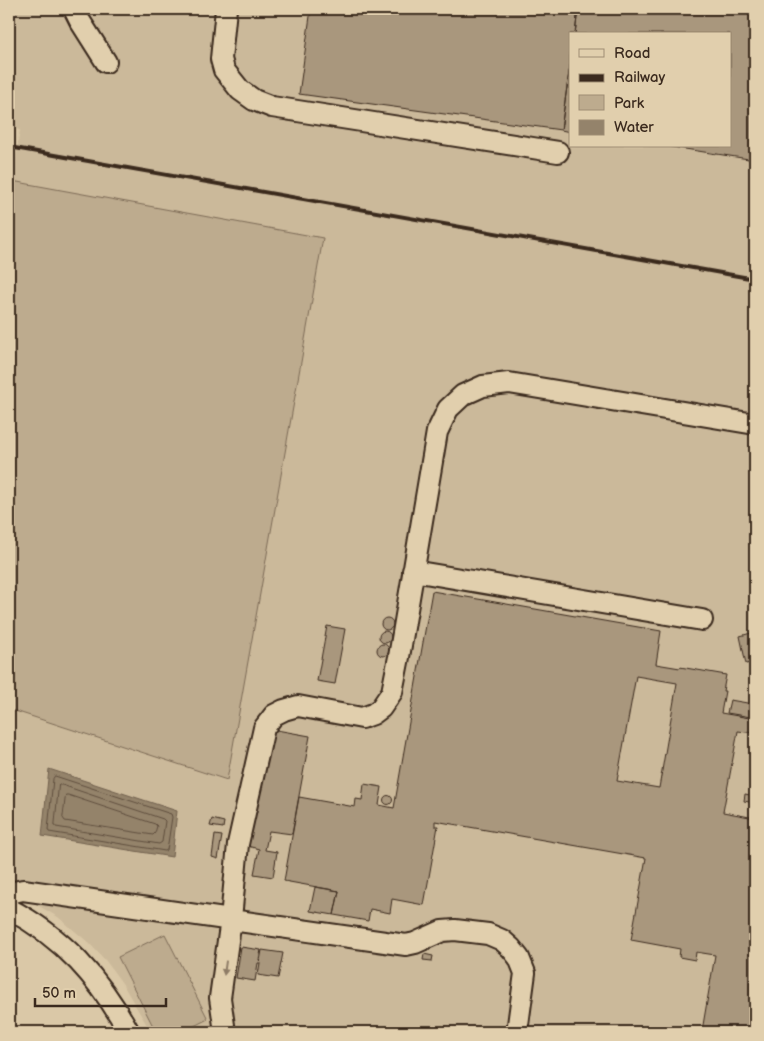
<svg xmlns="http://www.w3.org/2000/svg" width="764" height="1041" font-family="'Balsamiq Sans',sans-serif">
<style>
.built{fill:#cbb99a;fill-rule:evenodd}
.green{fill:#bdab8e;stroke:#7c6a56}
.water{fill:#94836b;stroke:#705f4c}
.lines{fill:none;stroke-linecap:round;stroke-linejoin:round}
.shore{stroke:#5f4e3d;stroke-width:1}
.building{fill:#a9977d;stroke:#3b2a1e;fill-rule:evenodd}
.minor-casing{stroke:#3b2a1e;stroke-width:24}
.minor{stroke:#e1cfad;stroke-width:20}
.rail{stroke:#3b2a1e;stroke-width:4}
.oneway{fill:#8e7c66}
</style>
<rect width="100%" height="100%" fill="#dac8a7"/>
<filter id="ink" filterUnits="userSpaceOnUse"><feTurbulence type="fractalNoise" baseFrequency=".02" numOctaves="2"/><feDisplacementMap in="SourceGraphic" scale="10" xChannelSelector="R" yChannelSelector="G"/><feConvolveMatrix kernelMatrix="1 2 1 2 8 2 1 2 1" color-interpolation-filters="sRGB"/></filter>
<g filter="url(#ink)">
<path class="built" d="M9 9H755V1032H151L122 983 106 961 88 942 58 917 9 889V709L226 780 322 238 12 181 20 130 9 127ZM570 34H730V146H570Z"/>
<path class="green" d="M12 181 323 238 227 780 9 709V205Z
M165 934 208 1019 182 1032H156L118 957Z"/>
<path class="water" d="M49 769 177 811 172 857 42 836Z"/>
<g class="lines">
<path class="shore" d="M55 776 171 814 172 817 167 850 165 851 49 832 48 830 53 779Z
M59 785H62L163 819 165 821 162 842 159 844 56 827 55 825Z
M66 795H68L155 824 157 826 155 833 153 835 65 821 63 818Z"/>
</g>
<path class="building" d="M311 9H578L575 34H570V65L561 130 299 94Z
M578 9H755V160L666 146H730V34H575Z
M570 65V132L561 130Z
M432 591 661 631 656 664 680 668V667L726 675 723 691H725L721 713 755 719 754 733 738 731 723 812 755 818V1032H710L702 1031 715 955 696 952 695 960 679 957 680 949 631 940 646 858 435 821V826H438L424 905 392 899 390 913 370 909 368 921 334 915 339 891 284 881 299 797 355 807 356 799 362 800 364 784 382 787 379 805 394 808ZM636 676 677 683 659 788 617 781Z
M381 624a6 6 0 1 1 12 0a6 6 0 1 1-12 0Z
M327 626 345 629 335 684 317 681Z
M379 637a6 6 0 1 1 12 0a6 6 0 1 1-12 0Z
M755 632V662L746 664 740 636Z
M377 650a6 6 0 1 1 12 0a6 6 0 1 1-12 0Z
M730 700 753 704 751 717 727 713Z
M271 729 310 736 292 834 269 831 265 850 277 852 273 877 254 874 259 849 243 845Z
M745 794 755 796V803L744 801Z
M383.5 800a4.5 4.5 0 1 1 9 0a4.5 4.5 0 1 1-9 0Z
M212 819 224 822 223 828 210 826Z
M215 835 222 836 218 859 212 857Z
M315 887 339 891 334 915 310 911Z
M241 947 261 950 259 960 260 961 262 950 283 953 278 978 258 975 260 963H258L255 981 236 978Z
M424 954 433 956 432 961 423 960Z"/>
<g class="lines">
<g class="minor-casing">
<path id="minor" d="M74 9 80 21 106 62
M226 9 221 59 224 70 240 90 254 100 272 107 558 152
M413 571 702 620
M9 893 23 890 406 945 415 943 442 931 455 930 488 934 502 940 511 948 519 958 525 973 517 1032
M9 909C63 937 100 979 129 1032
M225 1032 220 998 231 919 238 844 264 728 274 715 284 710 298 706 362 718 373 714 381 708 392 692 399 657 437 432 448 409 463 395 483 386 509 383 755 424"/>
</g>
<use href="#minor" class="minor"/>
<path class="rail" d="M9 147 755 279"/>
</g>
<defs><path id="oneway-solid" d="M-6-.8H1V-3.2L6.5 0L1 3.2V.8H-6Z" transform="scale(1.25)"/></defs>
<use class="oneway" href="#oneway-solid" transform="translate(225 968) rotate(98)"/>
</g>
<rect width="764" height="1041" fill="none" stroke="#e1cfad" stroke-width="30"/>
<rect x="15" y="15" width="734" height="1011" fill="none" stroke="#3b2a1e" stroke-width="2" filter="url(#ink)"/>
<rect x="569" y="32" width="162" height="115" fill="#e1cfad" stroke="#9f8d74"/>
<rect x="579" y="49" width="25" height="8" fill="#e1cfad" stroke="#9f8d74"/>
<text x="614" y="58" font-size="15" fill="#3b2a1e">Road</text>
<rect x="579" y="74" width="25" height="8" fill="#3b2a1e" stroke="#9f8d74"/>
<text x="614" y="82" font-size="15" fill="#3b2a1e">Railway</text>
<rect x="579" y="95" width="25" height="15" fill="#bdab8e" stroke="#9f8d74"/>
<text x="614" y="108" font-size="15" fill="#3b2a1e">Park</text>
<rect x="579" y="120" width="25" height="15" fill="#94836b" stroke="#9f8d74"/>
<text x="614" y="132" font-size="15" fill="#3b2a1e">Water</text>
<path d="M35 998v8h131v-8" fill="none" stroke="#3b2a1e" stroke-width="2.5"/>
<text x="42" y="998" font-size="15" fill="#3b2a1e" stroke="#e1cfad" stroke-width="4" paint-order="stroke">50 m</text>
</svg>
